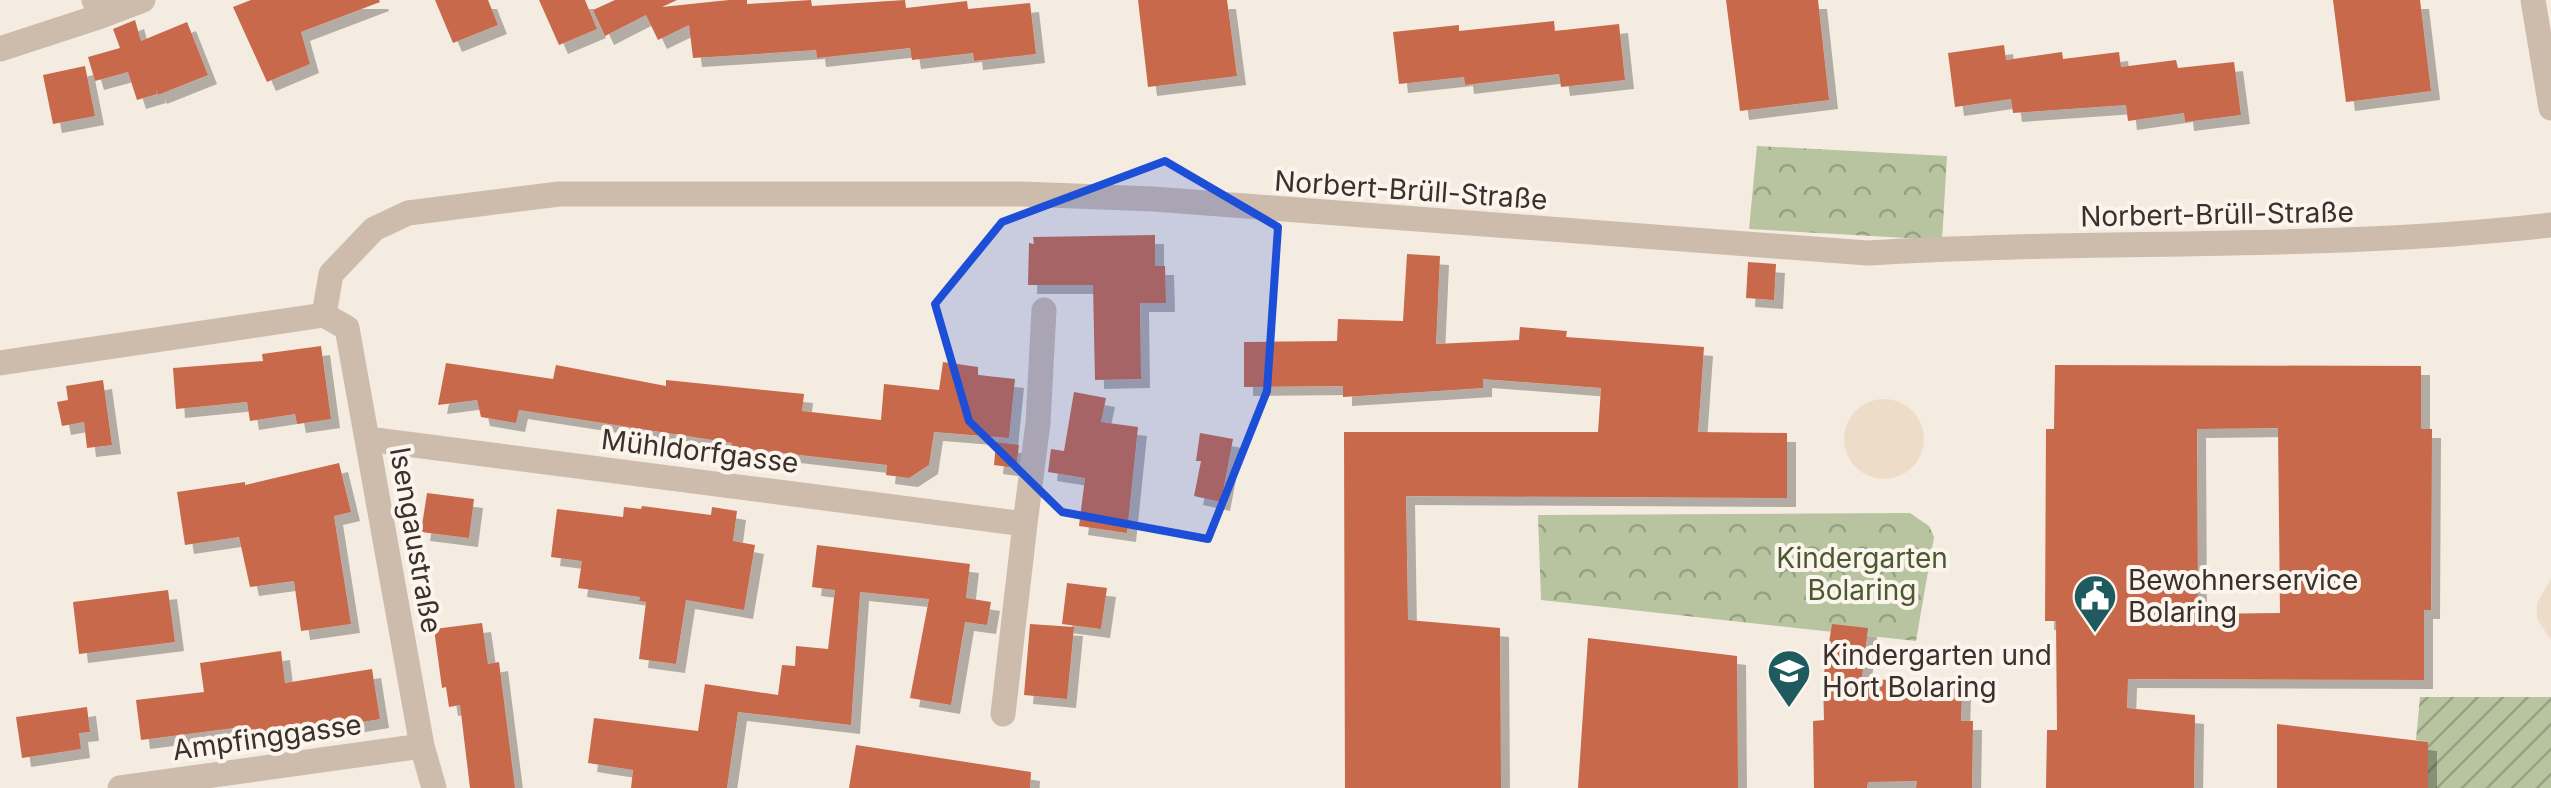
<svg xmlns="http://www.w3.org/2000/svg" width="2551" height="788" font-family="Inter,sans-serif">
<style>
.forest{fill:url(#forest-crowns)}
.garden{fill:url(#garden-furrows)}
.plaza{fill:#ecdcc8}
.building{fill:#c8694b;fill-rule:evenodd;filter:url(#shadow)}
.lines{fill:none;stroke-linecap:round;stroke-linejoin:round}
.minor{stroke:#cdbbac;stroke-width:25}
.tertiary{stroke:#cdbbac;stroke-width:25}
.marked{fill:#1d4ed8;fill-opacity:0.2;stroke:#1d4ed8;stroke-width:8;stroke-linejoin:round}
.labels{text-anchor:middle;stroke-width:8;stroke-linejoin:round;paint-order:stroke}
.street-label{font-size:28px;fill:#3b302b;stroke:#fbf5ee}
.park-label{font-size:28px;fill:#4a5a2e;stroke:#fbf5ee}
.poi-label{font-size:28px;fill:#3b302b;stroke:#fbf5ee;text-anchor:start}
</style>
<defs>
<pattern id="forest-crowns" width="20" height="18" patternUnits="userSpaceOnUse" patternTransform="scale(2.5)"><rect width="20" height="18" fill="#b8c4a0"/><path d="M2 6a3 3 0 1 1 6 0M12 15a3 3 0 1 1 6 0" fill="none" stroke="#97a083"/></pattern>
<pattern id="garden-furrows" width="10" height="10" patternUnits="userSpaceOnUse" patternTransform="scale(2.5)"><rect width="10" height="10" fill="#b8c4a0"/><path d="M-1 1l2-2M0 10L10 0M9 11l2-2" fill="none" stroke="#97a083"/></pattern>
<filter id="shadow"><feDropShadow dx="9" dy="9" stdDeviation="0" flood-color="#0004"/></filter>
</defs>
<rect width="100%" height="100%" fill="#f4ebe1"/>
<path class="forest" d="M1757 146 1947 156 1942 240 1749 229Z
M1910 513 1929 526 1934 537 1916 641 1541 600 1538 515Z"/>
<path class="garden" d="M2420 697H2551V788H2428V742L2416 740Z"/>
<path class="plaza" d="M1844 439a40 40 0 1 1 80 0a40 40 0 1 1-80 0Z
M2551 579V640L2537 619V603Z"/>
<path class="building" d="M251 0H379L380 2 301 32 310 64 267 82 233 7Z
M435 0H488L498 25 453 43Z
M539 0H585L597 29 559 45Z
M615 0H677L662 7 729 0H747V4L811 0 812 6 905 0 906 8 967 1 968 9 1030 3 1036 54 974 61 973 53 912 60 910 48 817 58 816 50 693 58 689 25 658 40 646 15 605 36 593 10Z
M1138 0H1227L1237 76 1148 87Z
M1726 0H1818L1829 100 1740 111Z
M2333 0H2420L2431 91 2346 102Z
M135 20 141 41 187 22 208 75 158 95 156 89 157 94 137 100 128 72 95 81 88 57 120 48 113 29Z
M1554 21 1555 31 1619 24 1625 80 1561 87 1559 74 1465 85 1464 77 1399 84 1393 32 1459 25V31Z
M2004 45 2006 60 2062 52 2063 59 2119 52 2121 67 2176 60 2178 68 2234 62 2241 115 2185 122 2184 113 2128 121 2126 105 2013 113 2011 99 1955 107 1948 53Z
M85 66 95 116 53 124 43 75Z
M1155 235V266H1165L1166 303H1140L1141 379 1095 380 1093 285H1028L1029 243 1034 244 1033 237Z
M1407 254 1440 256 1436 344 1519 340 1520 327 1567 331 1566 337 1704 347 1698 432 1787 433V498L1406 496 1408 620 1500 628 1501 788H1345L1344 432H1598L1601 388 1483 379V388L1343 397V386L1244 387V342L1337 341 1338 319 1403 321Z
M1748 262 1776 264 1774 300 1746 298Z
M321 346 331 419 297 424 295 414 250 421 247 402 176 409 173 368 263 361 262 354Z
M943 362 978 367V375L1015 379 1009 438 934 432 929 465 909 478 886 475 887 465 731 447 732 443 519 410 516 423 481 417 477 400 438 405 446 363 553 379 556 365 666 386V380L804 394 802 411 881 420 884 384 939 390Z
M2055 365 2421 366V429H2432L2431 610H2424V680L2128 679 2127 708 2195 715 2194 788H2046L2047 730H2057L2056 621H2045L2046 429H2054ZM2278 428 2280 613 2198 614 2197 429Z
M103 380 112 445 87 448 84 422 62 426 57 402 68 400 66 386Z
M1074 392 1106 398 1101 422 1138 427 1127 533 1079 526 1085 478 1048 472 1051 449 1064 451Z
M1200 433 1233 439 1221 502 1194 496 1201 461H1196Z
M996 442 1019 445 1016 468 994 465Z
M339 463 351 512 334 516 351 624 301 631 294 581 250 587 239 537 185 545 177 492 245 482V485Z
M427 493 474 499 469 538 421 532Z
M642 506 711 515 712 507 737 511 733 541 755 545 744 610 686 600 676 664 639 659 646 602 639 601 640 597 578 588 582 561 551 557 557 509 623 517 624 507 641 509Z
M817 545 970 564 966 598 991 602 987 625 965 622 951 705 910 698 929 599 860 592 851 725 738 712 727 788H631L633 770 588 763 594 718 698 731 705 684 778 695 782 665 795 666 796 646 828 649 835 590 812 587Z
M1067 583 1107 588 1101 629 1062 624Z
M168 590 175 642 79 654 73 602Z
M482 623 488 664 499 662 515 788H470L460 705 449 707 446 687 442 688 434 629Z
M1030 624 1074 627 1067 699 1024 695Z
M1832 624 1868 628 1862 677 1962 689 1961 721H1973L1972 788H1916L1917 781 1868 782 1867 788H1814L1813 721 1824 720 1823 679Z
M1588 638 1737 656 1738 788H1578Z
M281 651 285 683 372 669 380 719 236 743 234 728 141 740 136 700 204 692 200 663Z
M87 707 90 732 79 733 81 749 22 758 16 717Z
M2277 724 2428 742V788H2277Z
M856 745 1031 772 1030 788H849Z"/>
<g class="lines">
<path class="minor" d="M94 0 101 16 143 0
M0 49 101 16
M324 315 331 274 374 229 408 213 559 194H1022L1153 199 1867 253C2095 239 2324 251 2551 225
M324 315 347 328 422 746 434 788
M0 363 324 315
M368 439 1025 524 1038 423 1044 310
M1003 714 1025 524
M120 788 422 746"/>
<path class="tertiary" d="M2533 0 2551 108"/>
</g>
<path class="marked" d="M1165 161 1278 227 1267 391 1208 539 1062 512 969 421 935 304 1002 222Z"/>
<defs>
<g id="civic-pin" transform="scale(2.25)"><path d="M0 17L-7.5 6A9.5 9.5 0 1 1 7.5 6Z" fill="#1f5a5e" stroke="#fbf5ee"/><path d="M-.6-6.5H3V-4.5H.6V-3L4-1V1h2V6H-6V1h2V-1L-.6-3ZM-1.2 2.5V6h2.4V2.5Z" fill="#fff"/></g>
<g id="school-pin" transform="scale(2.25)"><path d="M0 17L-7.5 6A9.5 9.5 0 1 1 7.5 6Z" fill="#1f5a5e" stroke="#fbf5ee"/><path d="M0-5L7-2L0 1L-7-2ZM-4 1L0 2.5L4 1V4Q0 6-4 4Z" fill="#fff"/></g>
</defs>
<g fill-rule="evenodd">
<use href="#civic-pin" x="2095" y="596"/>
<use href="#school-pin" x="1789" y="671"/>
</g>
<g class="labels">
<g class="street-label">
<text transform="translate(1411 190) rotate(4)" y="10">Norbert-Brüll-Straße</text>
<text transform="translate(2217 214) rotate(-1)" y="10">Norbert-Brüll-Straße</text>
<text transform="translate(700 451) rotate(7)" y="10">Mühldorfgasse</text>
<text transform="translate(416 540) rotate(80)" y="10">Isengaustraße</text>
<text transform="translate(267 737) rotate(-8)" y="10">Ampfinggasse</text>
</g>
<g class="park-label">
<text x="1862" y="568">Kindergarten<tspan x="1862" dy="32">Bolaring</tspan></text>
</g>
<g class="poi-label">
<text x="2128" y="590">Bewohnerservice<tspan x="2128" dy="32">Bolaring</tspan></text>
<text x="1822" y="665">Kindergarten und<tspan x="1822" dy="32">Hort Bolaring</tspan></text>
</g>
</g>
</svg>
